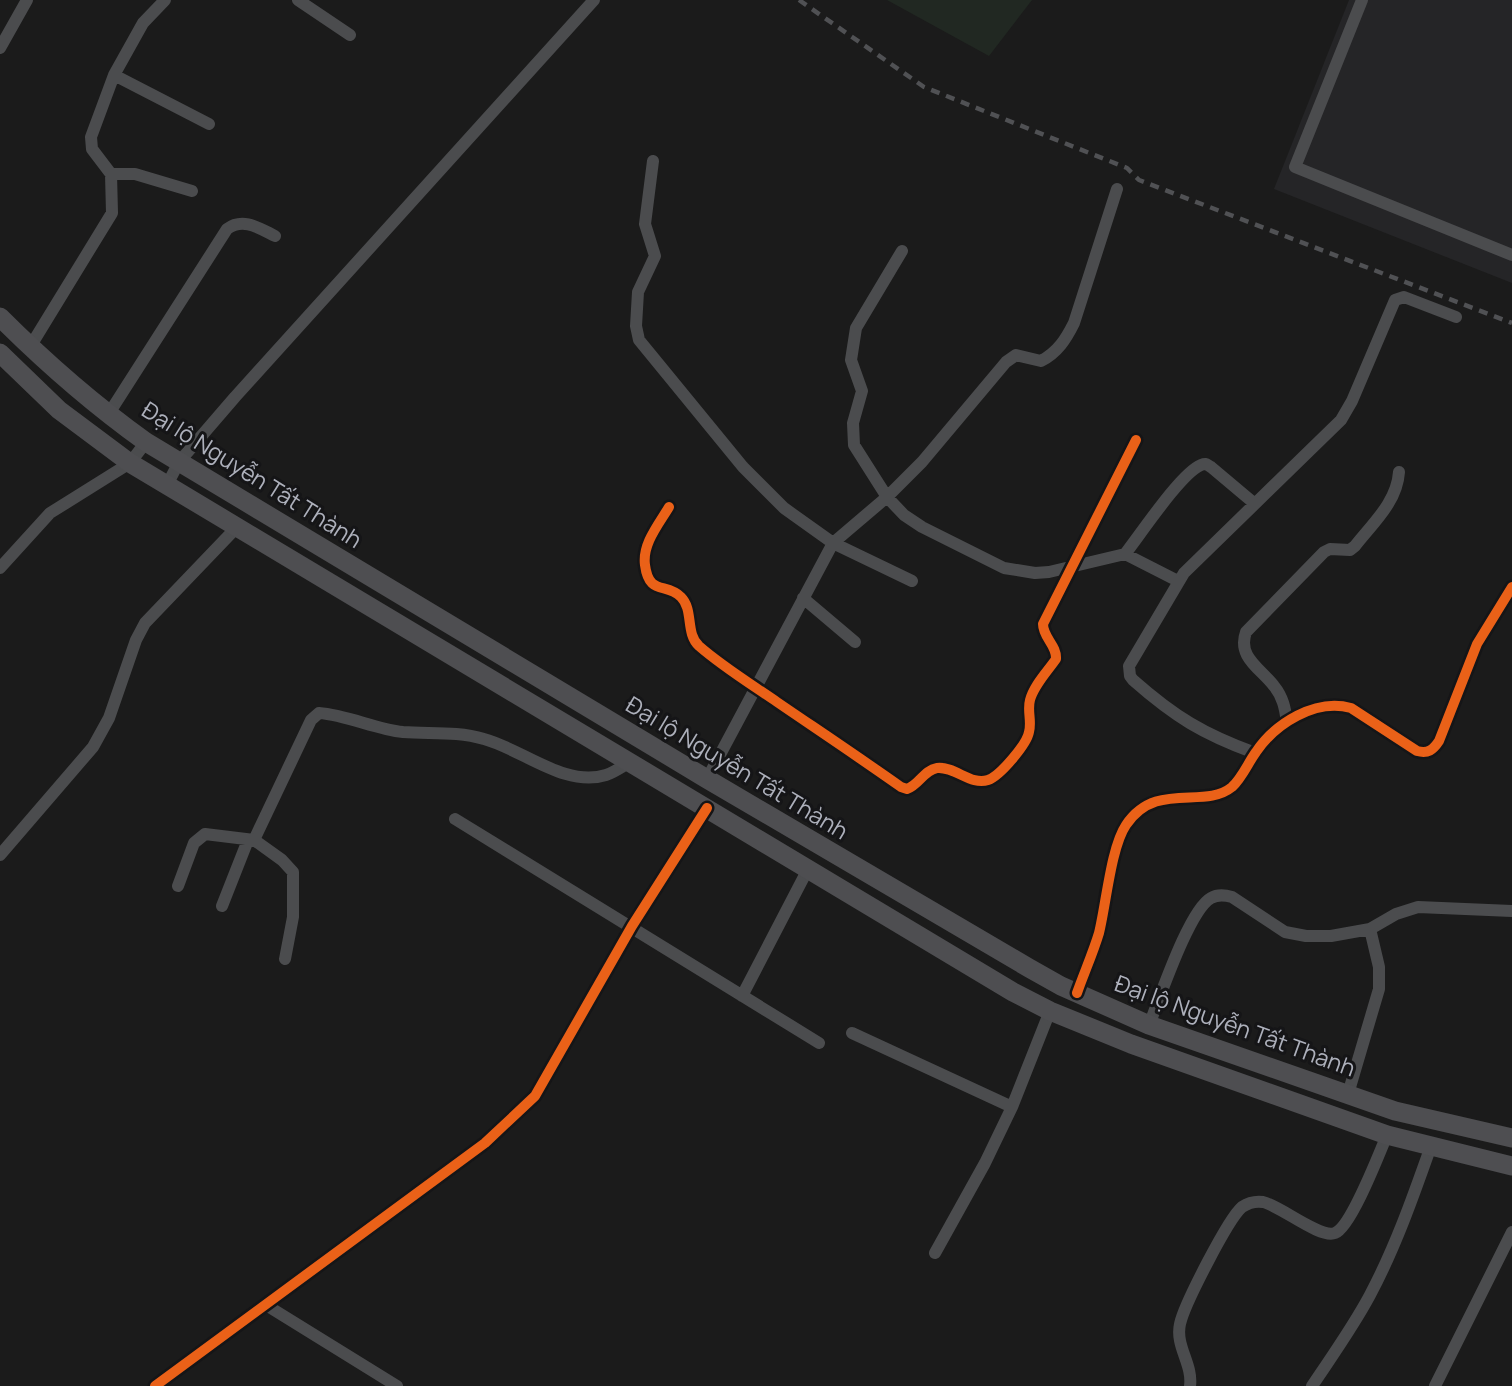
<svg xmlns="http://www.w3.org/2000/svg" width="1512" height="1386" font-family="Manrope,sans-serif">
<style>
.built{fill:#252527}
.green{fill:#212822}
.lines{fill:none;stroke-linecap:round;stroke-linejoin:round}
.minor{stroke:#4b4c4e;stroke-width:12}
.primary{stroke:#4e4e51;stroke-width:19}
.rail{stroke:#505154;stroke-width:4.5;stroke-dasharray:9 7;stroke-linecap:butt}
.cycleway-casing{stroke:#151517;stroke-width:15}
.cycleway{stroke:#ea6118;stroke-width:10}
.labels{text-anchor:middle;stroke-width:6;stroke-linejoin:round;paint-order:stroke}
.street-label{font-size:23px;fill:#adb0bb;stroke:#151517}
</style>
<rect width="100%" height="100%" fill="#1b1b1b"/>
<path class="built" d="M1349 0H1512V283L1274 189Z"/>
<path class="green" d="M887 0H1032L989 56Z"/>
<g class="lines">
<path class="minor" d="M298 0 350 35
M1362 0 1295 167 1512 255
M0 48 27 0
M114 75 209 124
M653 161 645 224 655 256 638 292 636 326 639 340 743 467 784 508 833 543 912 581
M111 174H135L192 191
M902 251 856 328 851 360 862 391 853 423 854 445 887 497 904 515 922 527 1004 568 1035 573 1049 572 1125 554 1178 581
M30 347 112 213 111 174 92 149 91 137 114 75 143 23 165 0
M108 415 227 229C243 217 259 228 275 236
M167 485 179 462 235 397 594 0
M669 507C659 524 642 544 645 565 649 596 666 582 681 597 694 610 685 633 699 646 723 667 751 684 777 702 818 730 860 758 901 787L907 789C919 785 924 770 937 768 955 766 971 786 988 780 1000 776 1027 744 1029 732 1032 721 1027 711 1030 700 1034 685 1047 672 1056 659 1057 645 1043 638 1043 624L1136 440
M1125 554C1140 535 1181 473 1201 465 1206 463 1206 464 1211 467L1255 504
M0 568 50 513 130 463 146 442
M803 598 855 642
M1287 722C1285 708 1283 697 1274 686 1260 668 1237 657 1246 632L1324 552 1330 549 1350 550 1355 546C1373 523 1397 502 1399 472
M1255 753C1203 734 1175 717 1133 680L1130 676 1129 666 1184 573 1341 420 1352 401 1395 300 1404 297 1456 317
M707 779 833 543 887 497 922 462 1006 362 1016 355 1041 361C1058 352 1066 339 1074 323L1117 189
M455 819 819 1043
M254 840 311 720 319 713C347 715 375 729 403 732 431 734 457 731 484 739 522 749 565 788 606 775 615 772 623 766 630 762
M0 855 93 747 109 718 136 640 145 623 237 527
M178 886 194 843 205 834 254 840 282 860 293 872V917L285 959
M222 906 248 840
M1077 993C1084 973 1093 953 1099 933 1106 905 1111 847 1126 825 1156 780 1204 810 1232 787 1242 778 1248 763 1256 752 1275 724 1315 698 1351 708L1417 751C1428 754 1433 750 1439 741L1477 644 1512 587
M742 996 808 869
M1149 1025C1160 998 1189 910 1211 898 1218 894 1225 895 1232 897L1285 932 1306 936H1331L1370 929 1396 914 1418 907 1512 911
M852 1033 1012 1107
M1348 1094 1379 989V967L1370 929
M935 1253 985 1163 1012 1107 1050 1011
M266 1305 397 1386
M155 1386 485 1143 535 1096 632 926 707 808
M1190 1386C1193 1364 1175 1346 1180 1324 1184 1305 1228 1219 1242 1207 1248 1203 1256 1201 1263 1202 1281 1206 1320 1239 1335 1233 1351 1227 1379 1154 1387 1135
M1312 1386C1332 1356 1353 1327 1370 1295 1395 1248 1413 1197 1431 1146
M1435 1386 1512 1232"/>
<path class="primary" d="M0 317C46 363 93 404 146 442L707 779 1029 968 1061 986 1149 1025 1395 1111 1512 1138
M0 353 59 410 130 463 1013 992 1050 1011 1131 1044 1387 1135 1512 1166"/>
<path class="rail" d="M799 0 924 87 1127 168 1139 180 1512 323"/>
<g class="cycleway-casing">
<path id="cycleway" d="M669 507C659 524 642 544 645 565 649 596 666 582 681 597 694 610 685 633 699 646 723 667 751 684 777 702 818 730 860 758 901 787L907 789C919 785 924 770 937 768 955 766 971 786 988 780 1000 776 1027 744 1029 732 1032 721 1027 711 1030 700 1034 685 1047 672 1056 659 1057 645 1043 638 1043 624L1136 440
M1077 993C1084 973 1093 953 1099 933 1106 905 1111 847 1126 825 1156 780 1204 810 1232 787 1242 778 1248 763 1256 752 1275 724 1315 698 1351 708L1417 751C1428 754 1433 750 1439 741L1477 644 1512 587
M155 1386 485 1143 535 1096 632 926 707 808"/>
</g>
<use href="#cycleway" class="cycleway"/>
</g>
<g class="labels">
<g class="street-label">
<text transform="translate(252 475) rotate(32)" y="8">Đại lộ Nguyễn Tất Thành</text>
<text transform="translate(737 768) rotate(31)" y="8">Đại lộ Nguyễn Tất Thành</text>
<text transform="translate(1235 1026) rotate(20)" y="8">Đại lộ Nguyễn Tất Thành</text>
</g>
</g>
</svg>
